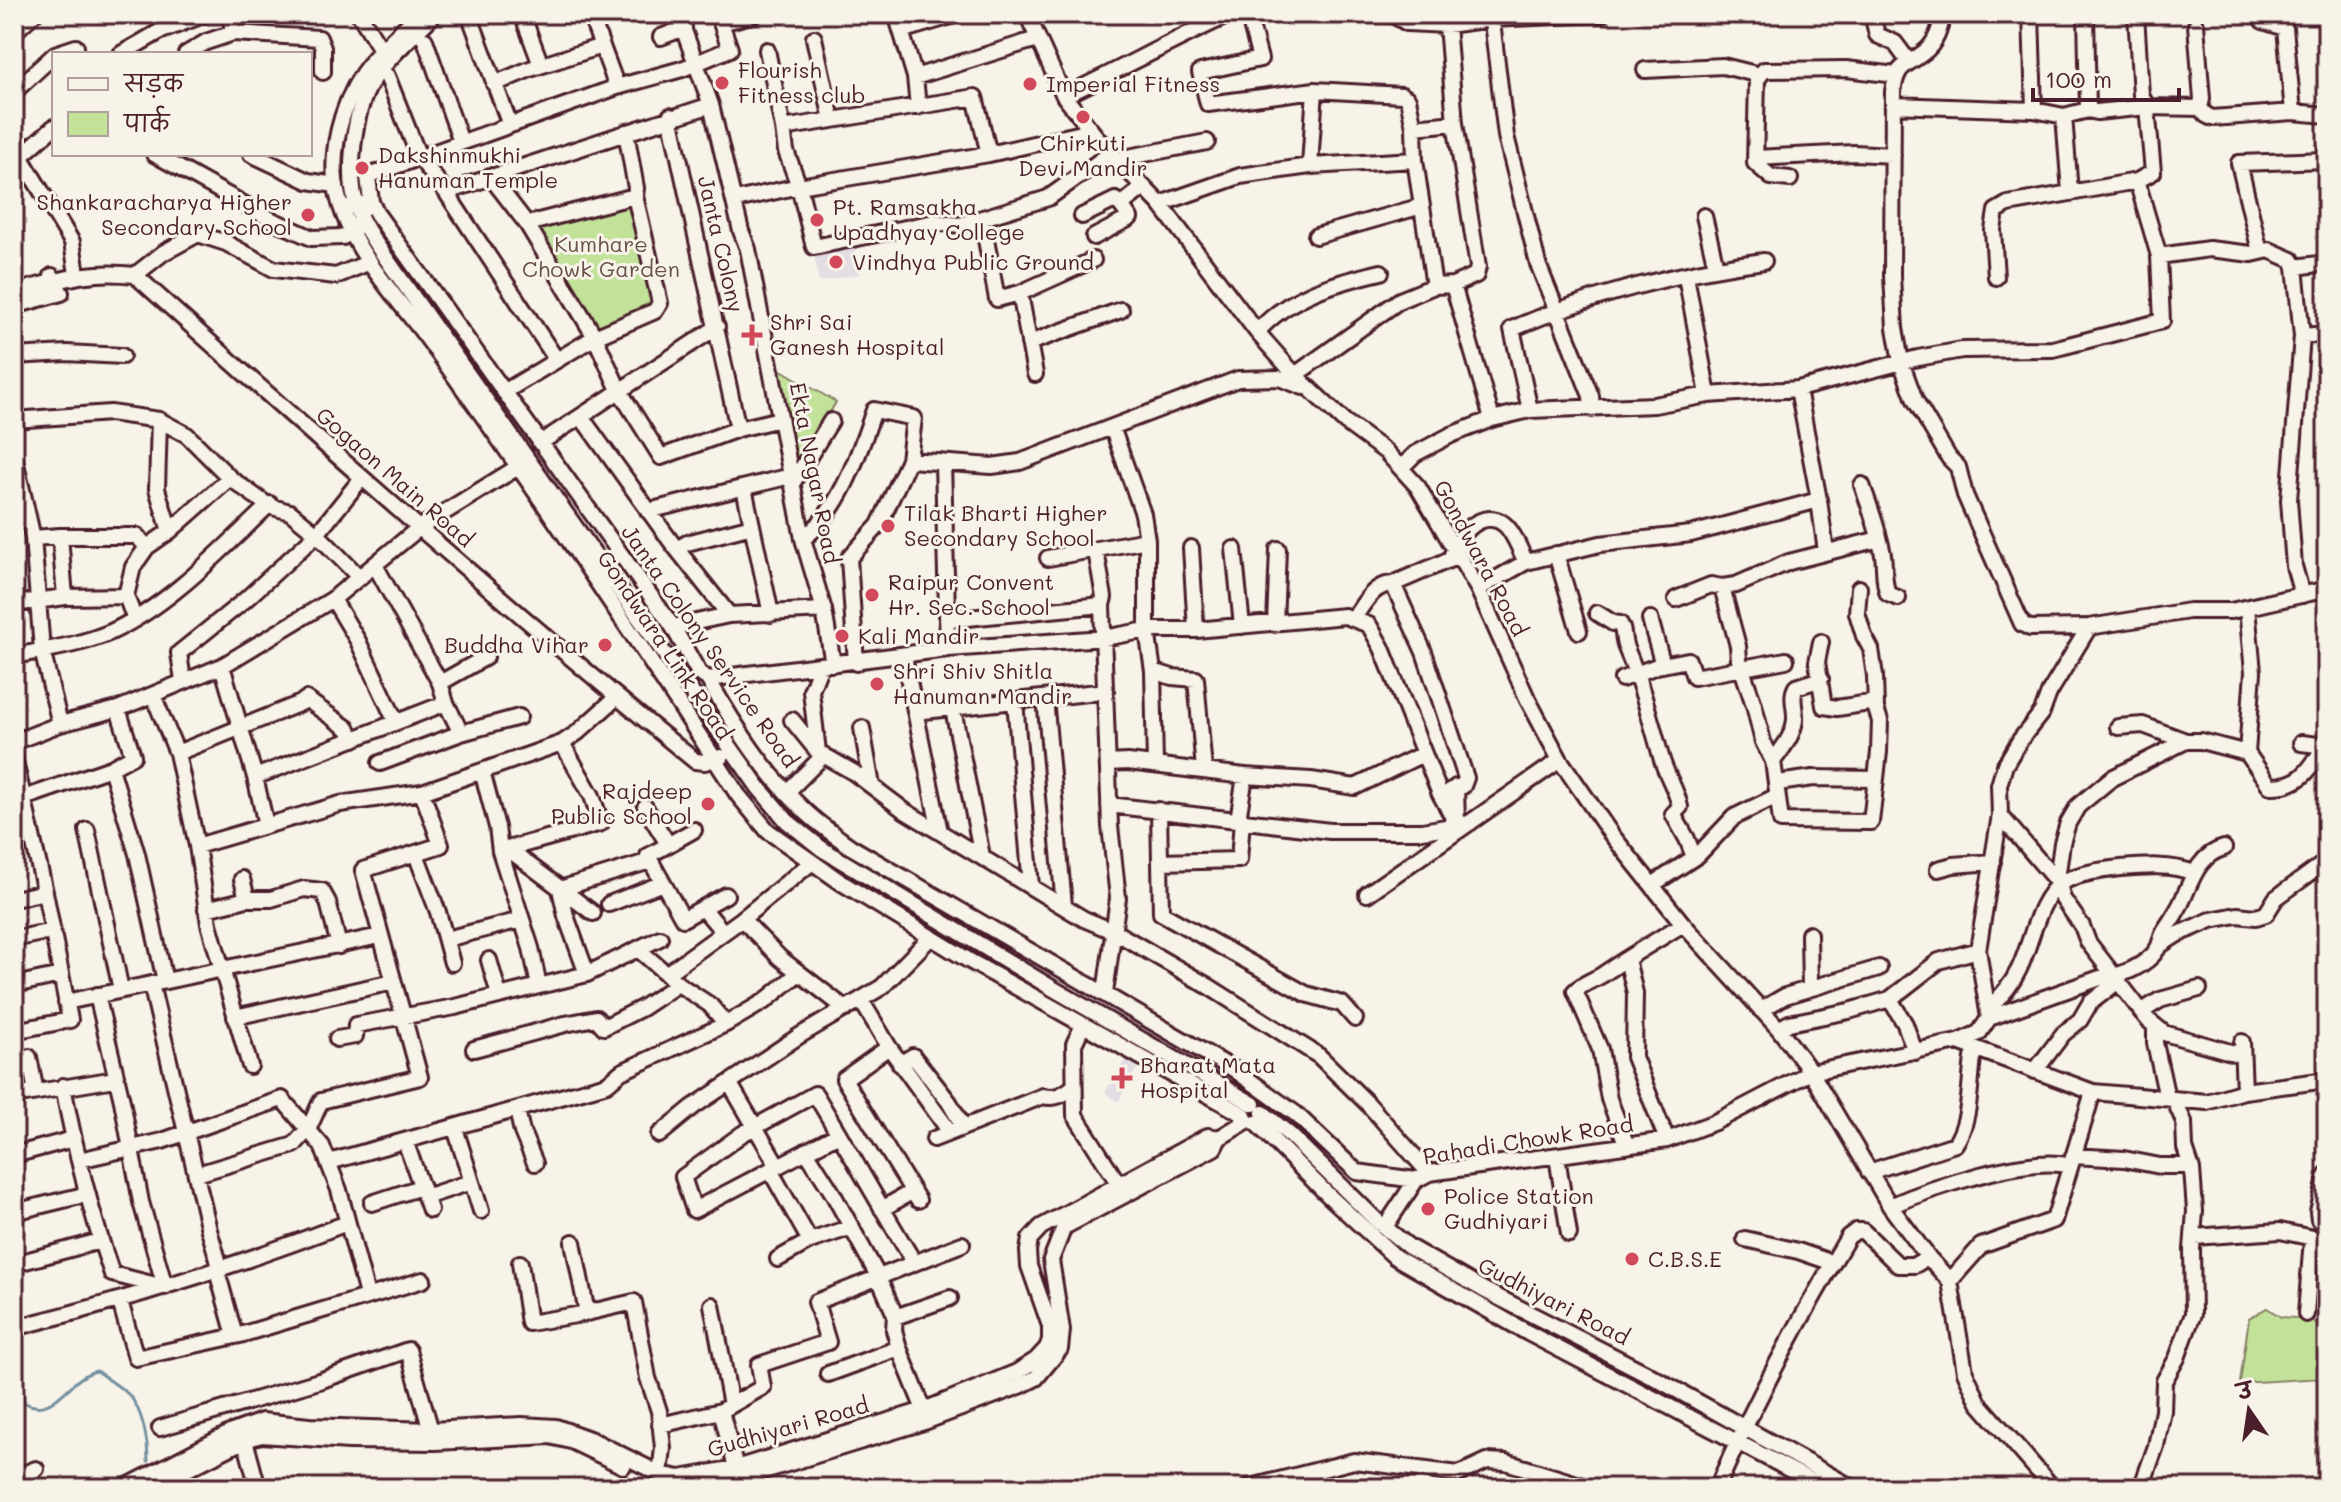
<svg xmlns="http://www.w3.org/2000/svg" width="2341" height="1502" font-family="Mali,'Playpen Sans Deva',sans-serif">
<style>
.built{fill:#e4dde4}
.green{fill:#c2e29a;stroke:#868062;stroke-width:2}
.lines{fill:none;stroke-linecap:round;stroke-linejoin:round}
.stream{stroke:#7390a0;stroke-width:3}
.minor-casing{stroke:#4a1f2b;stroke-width:20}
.minor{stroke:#f7f3e8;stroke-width:14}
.rail{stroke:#4a1f2b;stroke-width:3}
.poi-dot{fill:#d1495b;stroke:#f7f3e8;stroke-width:3}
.labels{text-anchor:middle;stroke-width:6;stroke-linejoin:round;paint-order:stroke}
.poi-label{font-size:22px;fill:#4a1f2b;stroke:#f7f3e8;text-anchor:start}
.park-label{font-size:22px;fill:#685047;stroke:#f7f3e8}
.street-label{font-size:22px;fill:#4a1f2b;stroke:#f7f3e8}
</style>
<rect width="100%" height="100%" fill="#f7f3e8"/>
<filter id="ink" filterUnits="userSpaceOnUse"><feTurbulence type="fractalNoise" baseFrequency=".0125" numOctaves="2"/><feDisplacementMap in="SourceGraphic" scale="16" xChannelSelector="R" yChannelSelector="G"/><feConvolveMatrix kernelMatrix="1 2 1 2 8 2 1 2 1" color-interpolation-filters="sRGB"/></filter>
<g filter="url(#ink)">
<path class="built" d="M854 241 859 274 819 282 813 250Z
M1128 1056 1139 1065 1118 1102 1105 1092Z"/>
<path class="green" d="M635 196 660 303 595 337 527 224Z
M776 367 836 402 794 476Z
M2267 1308 2281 1317 2310 1319 2327 1330V1384L2323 1378 2240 1383 2249 1318Z
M2327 1425V1488H2319L2315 1450Z"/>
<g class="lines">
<path class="stream" d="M14 1378 25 1403C56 1419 69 1375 97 1371 107 1379 119 1386 128 1394 143 1409 148 1442 148 1461"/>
<g class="minor-casing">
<path id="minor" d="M230 14 233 33 319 38 323 48V72
M359 14 382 51
M419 14C403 30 386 44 372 61 346 92 331 140 335 180 342 238 387 286 421 330 441 356 459 383 478 409 567 536 654 665 738 795L768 831 842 883 968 960 1244 1115
M434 14C414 36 387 57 371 83 353 114 346 177 358 211 362 223 370 234 376 244L759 788 787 821 822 849 1052 988 1253 1104
M469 14 510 125
M522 14 541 65
M590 14 617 87
M678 14 711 105 741 231 748 249 803 539 824 610 833 664
M896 14 915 77 918 107
M1027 14 1064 96 1101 143 1160 204 1257 332 1295 375 1345 422 1386 452 1418 487 1478 589 1527 698 1560 760 1611 834 1683 924 1779 1029 1811 1072 1890 1206 1928 1257 1950 1281 1965 1372 1979 1403 2053 1488
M1248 14 1260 59 1200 72 1208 104 1315 90 1402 95 1408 99 1414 127 1415 160 1434 286
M1381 14 1393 15 1407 23 1447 25 1492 19 1602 14
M1491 14 1506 136 1538 264 1591 396 1592 409
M1872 14 1877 35 1895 43 1909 62
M1943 14C1940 29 1936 44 1923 53 1904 68 1898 63 1893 91L1892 276 1895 328 1901 362 1915 400 1949 458 1958 467 1965 495 2022 624 2030 628 2089 627 2189 611H2231L2327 589
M2031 14 2034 110
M2086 14 2088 110
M2263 14V21L2285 28 2293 112
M721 23 755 14
M2196 25 2202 99 2200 108
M901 31 958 14
M661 37 684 28
M814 38 832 120
M425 40 461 142
M767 50 783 128
M55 54 76 47
M121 54 159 32 206 14
M186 54 206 42 233 33
M1645 70 1723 66 1760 75
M387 76 419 157 446 192 556 359
M915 77 1037 39
M494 84 530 69 602 46
M14 92 54 55
M1064 96C1120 70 1174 39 1231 14
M1893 105 2034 110 2064 116 2088 110 2097 112 2147 107 2200 108 2206 115 2212 118 2293 112 2327 115
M670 116 738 429
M2064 116 2070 192
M1414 127 1455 123
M14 146 72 242 77 274
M154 154 274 221 312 238 343 237 352 232 358 224
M251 154 308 181 336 185
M989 154 975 97 783 128 786 151 799 186 814 247 934 222 960 225 1048 198 1111 153
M21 156 54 127
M1756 158 1854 153 1893 155
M1118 159 1207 142
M1310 166 1315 90
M490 176 527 224 595 337 619 390 661 457 738 429 780 419
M1790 179 1771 177 1755 163 1757 80 1764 70 1846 69 1896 75
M446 192 711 105
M736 200 799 186 989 154 1091 131
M1160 204 1240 176 1310 166 1415 160
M366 207 371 202 368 176 617 87 682 69 730 49 718 14
M343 208 371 202 377 214 673 627 699 673 708 679C735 727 766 775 807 813 820 825 836 836 851 847L1235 1070 1296 1114 1357 1172 1416 1180 1429 1173 1667 1140 1715 1122 1811 1072 1958 1042 2093 1092 2207 1102 2244 1091 2327 1080
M1082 216 1115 200 1121 205
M1704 216 1716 267
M982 218 997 299 1020 293 1093 260
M527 224 635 196
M1316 236 1422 206
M1094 237 1130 218 1121 205 1144 187
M2260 252 2239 163 2326 160 2327 151
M2159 256 2209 249 2252 254 2269 250 2292 260 2295 267 2302 336 2289 500 2294 566 2302 595
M2295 267 2327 263
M135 275 163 253 198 234 226 243 274 269 336 276 370 262
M1686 276 1708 395
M1996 277 1993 230 1996 211 2008 204 2137 181 2153 172 2147 107 2141 95 2136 14
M1453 285 1492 419
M14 292C59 281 86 269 135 275 318 440 503 604 695 761L705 762 721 757
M1020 293 1035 374
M14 306 61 293 52 276
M1257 332C1290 295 1334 283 1381 272
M2302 336 2327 334
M1029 343 1121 310
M14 356 67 353 122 356
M1295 375 1400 300 1434 286 1453 285 1476 275 1478 267 1455 123 1447 25
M1798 389 1819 500 1826 552
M504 392 595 337 655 311 660 303 635 196 636 188 626 132
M1530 410 1512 329C1587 296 1683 271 1764 261
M582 418 672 543 729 615
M14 420 110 413 159 420 187 435 230 478 269 506 290 512 317 534 360 578
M159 420 157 489 170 531
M540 443 717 327
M14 455 33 538 42 650 60 724
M909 460 992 466 1020 462 1238 379 1279 378 1303 387
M943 463 948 649
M1401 468 1415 454 1451 435 1492 419 1530 410 1654 405 1708 395 1798 389 1918 358 1962 350 2053 349 2162 321 2159 256 2137 181
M792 484 831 421
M1862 485C1870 508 1879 531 1883 555 1885 569 1883 582 1888 594L1898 598
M744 488 771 614
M648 511 791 476
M60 536H137L147 547
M33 538 60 536 65 597
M803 539C841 510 859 453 874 410L914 418 909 460 879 525 849 558 856 663
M678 548 687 543 752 526
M1191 548 1196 630
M1234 549 1242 626
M1096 551 1104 597 1102 605 1110 826 1118 898 1105 993
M1556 554 1579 631
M1048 558 1147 540
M375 565 440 683 446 703 461 733
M1393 584 1424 652 1466 778 1463 786 1451 790
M1722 587 1738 646 1739 660 1754 705 1763 742 1773 761 1781 821 1871 822 1879 752 1880 721 1876 709 1875 676 1871 649 1864 636 1857 613 1859 588
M1478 589 1526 562 1600 544 1691 534 1819 500
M333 599 358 641 396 722
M1676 599 1711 585 1722 587 1736 585 1789 562 1879 539
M14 604 65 597 126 596
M2247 608 2253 672 2247 753 2270 786C2301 787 2310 769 2325 746
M1597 613 1613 623 1620 624C1625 632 1622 639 1626 648 1642 685 1651 722 1662 760 1667 777 1677 790 1680 807L1673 814 1687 839 1694 857
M1353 619C1364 604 1373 584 1393 584L1451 559 1452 554 1459 555C1454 534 1484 508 1504 524 1514 532 1520 551 1526 562
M1650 619 1663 665
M135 620 126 596 133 567 147 547 170 531 230 478
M947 620 1102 605
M1275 624 1278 549
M673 627 729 615 824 610
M1821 642 1817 662 1824 706 1837 708 1876 702
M14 656C45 650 81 645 111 632 170 605 223 548 270 504
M904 657 940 832
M222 666 255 777 266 825
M1153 671 1172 677 1196 679 1204 770
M708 679 948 649 1104 638 1147 630V540L1143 514 1112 427
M1622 679 1657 666 1688 660 1694 677 1786 660
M183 681 179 653 245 600 317 534 361 479
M440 683 486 657
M153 695 177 753 197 846 340 804 422 792 562 743 577 733 617 697
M1045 698 1064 906
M1015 701 1031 886
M953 709 982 856
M915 712 1106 691
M792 720 818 752 853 772 905 811 1084 919 1115 932 1208 986 1319 1056 1368 1104 1429 1173
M2118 727 2143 725 2186 741H2201L2247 753
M862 728 872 786
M2186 741 2112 778 2078 806 2068 823 2062 843 2058 872 2059 884 2063 899 2082 926 2088 942 2148 1020 2164 1033 2241 1055
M14 742 60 724 118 709 222 666 333 599 419 528 518 467
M2301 743 2327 746
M818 752 811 691 821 665
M177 753 301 703 306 699 347 728 354 739
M14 757 45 892 14 899
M1773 761C1783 748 1793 736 1795 720 1796 708 1790 697 1796 687L1821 679
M380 763 461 733 519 717
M1108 763 1128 762 1245 776 1311 780 1355 787 1423 754
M1155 765 1153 671 1147 630H1196L1345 616 1369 625 1382 648 1440 794 1457 825 1456 787
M111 768 137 854 165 981
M482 771 497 827 500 851 531 948 539 986
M255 777 446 703
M1778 783 1813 778 1875 779
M787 792 824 755
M24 798 111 768 133 756 118 709
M1109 805 1330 831H1422L1470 823
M645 807 668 844
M1159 810 1161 913 1306 994 1342 1004 1355 1019
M2000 815 2059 884
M1238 820 1245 776
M87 830 121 990
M694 830 648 856 683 919 726 895
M197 846 209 924 250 1066
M508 849 593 913
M500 851 601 823 592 796 562 743
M416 854 438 912 452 963
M1160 862 1239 860 1242 820
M1938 869 1953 865 1993 862
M242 879 247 899
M1652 885 1698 855 1734 817 1777 796
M1367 894 1560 760
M609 904 663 883
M703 908 723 932
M206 909 247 899H271L304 889 322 891 328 902 339 946
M742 919 780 958 846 1009
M1809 934 1810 988
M14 939 52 931
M446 939 521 920
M2159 946 2176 935 2211 920 2237 915 2256 917 2266 914 2276 898 2327 861
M638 949 678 984 710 1005 726 1024
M1627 959 1635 993 1634 1057 1667 1140
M489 960 499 995
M587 974 566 916 560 889 650 861
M666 974 742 919 811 863
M151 984 209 1230 221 1270
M14 985 61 975
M97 995 122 1101 141 1202 165 1287
M1890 999 1939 961 1978 950
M861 1000 889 1047 950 1132
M66 1002 380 936
M1988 1009C2000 998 2011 986 2018 971 2031 947 2037 899 2061 883 2078 873 2102 870 2121 868 2145 866 2171 864 2194 873
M1761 1010 1785 996 1879 968
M2141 1012 2160 1000 2199 989
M235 1017 393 982
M1989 1018 2100 978C2120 977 2147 966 2158 948 2161 942 2161 936 2164 931 2171 920 2178 911 2183 899 2192 878 2200 854 2224 848
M1083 1025 1074 1044 1075 1115 1118 1183
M2155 1026V1043L2167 1098
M1779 1029 1789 1023 1849 1011 1890 999 1905 1024 1915 1052
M14 1031 70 1020 45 892
M337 1039 355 1036 356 1025 455 1007 587 974 660 938
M1958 1042 1979 1033 1989 1018 1978 950 2000 815 1999 785 2005 765 2020 740 2042 712 2049 693 2089 627
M2242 1042 2244 1091
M889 1047 844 1079 918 1200
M474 1049 565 1024 596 1018 604 1027 642 1008 678 984
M29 1057 36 1092
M900 1064 913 1056 949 1102 963 1126
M2035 1071 2063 1034 2080 1020 2090 1003 2117 982
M730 1084 778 1166
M63 1086C75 1150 91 1213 112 1274L164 1287
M14 1096 115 1079
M517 1110 522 1132 535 1163
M1263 1113 1291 1136 1377 1221 1409 1247 1484 1290 1646 1373 1853 1488
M1256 1123 1329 1196 1395 1257 1528 1333 1825 1488
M455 1128 481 1211
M839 1134 694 1210 683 1177 742 1134 815 1094C849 1150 880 1206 914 1262
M659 1135 693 1107 799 1036 882 987 931 937
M934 1139 1043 1096C1055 1099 1063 1095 1073 1087
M405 1141 430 1210
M1627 1146 1609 1099 1600 1049 1575 991C1584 983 1592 981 1602 975 1628 957 1656 941 1683 924
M806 1151 832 1192 878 1276 895 1315 894 1330 899 1348 924 1410
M14 1155 73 1139
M1557 1156 1569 1234
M2073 1156 2124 1159 2160 1166H2191
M79 1160 162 1141 282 1099 322 1146 339 1190 367 1295
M329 1162 607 1084 621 1072 726 1024 765 1001 799 973
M770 1170 810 1241
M1869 1172 1955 1144C1971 1121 1969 1086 1973 1058L1977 1050
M197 1174 294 1145 309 1128 321 1101 420 1077 363 870 441 845 422 792
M425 1197 471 1182
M372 1203 421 1187
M1890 1206C1929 1189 2030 1154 2070 1166
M882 1209 913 1191
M14 1212 88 1194
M2319 1220 2318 1212 2327 1174
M1385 1227 1416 1180
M2194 1237 2280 1231 2327 1241
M1745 1239 1798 1251 1833 1263
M573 1242 587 1313
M778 1259 810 1241 852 1227
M520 1263 529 1323 582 1314 634 1302 648 1378 659 1411 663 1448 660 1474
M14 1264 100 1241
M217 1271 235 1336
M1950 1281 1981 1246 2054 1220 2093 1092
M120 1301 136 1358 240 1335 423 1280
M712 1305 731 1405
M2306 1314 2312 1239
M895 1317 950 1298
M18 1327C131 1299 239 1265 347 1223
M828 1374 899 1348
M721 1411 736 1468
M660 1425 721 1411 763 1387 759 1365 828 1342 816 1302 962 1244
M160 1428 319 1381 408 1350 433 1438
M245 1440 258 1488
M14 1478 36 1469
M696 1486 738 1479 927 1421 1020 1386 1036 1378 1060 1349 1062 1330 1051 1260 1064 1227 1214 1148 1219 1138 1247 1121
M124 1488 232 1432 262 1421 309 1426 431 1430 521 1425 556 1427 592 1440 660 1474 680 1478 736 1468 924 1410 1017 1372 1036 1360 1047 1348 1050 1340V1326L1029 1266 1028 1251 1030 1239 1041 1227 1208 1136 1219 1138
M150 1488 245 1440 261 1435 349 1441 435 1442 550 1436 571 1441 623 1466
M1247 1488 1354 1461 1459 1474 1487 1461 1506 1462 1590 1488
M1717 1488C1754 1402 1800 1318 1848 1237L1856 1231H1863L1898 1265H1915L1928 1257
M2141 1488 2156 1446 2163 1411 2164 1381 2177 1358 2193 1314 2192 1249 2195 1211 2192 1169 2185 1148 2184 1122 2174 1099"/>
</g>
<use href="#minor" class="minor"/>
<path class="rail" d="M14 44 46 14"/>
</g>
</g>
<g class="poi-dot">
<circle cx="722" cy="83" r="8"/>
<circle cx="1030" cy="84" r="8"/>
<circle cx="1083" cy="117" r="8"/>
<circle cx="362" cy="168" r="8"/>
<circle cx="308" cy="215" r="8"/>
<circle cx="817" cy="220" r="8"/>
<circle cx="836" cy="262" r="8"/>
<path d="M748 323h8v8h8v8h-8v8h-8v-8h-8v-8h8z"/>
<circle cx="888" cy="526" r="8"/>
<circle cx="872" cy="595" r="8"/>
<circle cx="842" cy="636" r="8"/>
<circle cx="605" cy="645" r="8"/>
<circle cx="877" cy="684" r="8"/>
<circle cx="708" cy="804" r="8"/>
<path d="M1118 1066h8v8h8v8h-8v8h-8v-8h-8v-8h8z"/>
<circle cx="1428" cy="1209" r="8"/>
<circle cx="1632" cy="1259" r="8"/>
</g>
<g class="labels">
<g class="poi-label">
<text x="738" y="78">Flourish<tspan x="738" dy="25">Fitness club</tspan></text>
<text x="1046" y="92">Imperial Fitness</text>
<text x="1083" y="151" text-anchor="middle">Chirkuti<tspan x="1083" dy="25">Devi Mandir</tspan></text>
<text x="378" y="163">Dakshinmukhi<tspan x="378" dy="25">Hanuman Temple</tspan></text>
<text x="292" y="210" text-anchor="end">Shankaracharya Higher<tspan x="292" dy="25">Secondary School</tspan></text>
<text x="833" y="215">Pt. Ramsakha<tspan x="833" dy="25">Upadhyay College</tspan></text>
<text x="852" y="270">Vindhya Public Ground</text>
<text x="770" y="330">Shri Sai<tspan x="770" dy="25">Ganesh Hospital</tspan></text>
<text x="904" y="521">Tilak Bharti Higher<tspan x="904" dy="25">Secondary School</tspan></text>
<text x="888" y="590">Raipur Convent<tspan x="888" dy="25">Hr. Sec. School</tspan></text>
<text x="858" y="644">Kali Mandir</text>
<text x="589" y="653" text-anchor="end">Buddha Vihar</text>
<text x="893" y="679">Shri Shiv Shitla<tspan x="893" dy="25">Hanuman Mandir</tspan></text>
<text x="692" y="799" text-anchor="end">Rajdeep<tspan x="692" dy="25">Public School</tspan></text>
<text x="1140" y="1073">Bharat Mata<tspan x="1140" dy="25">Hospital</tspan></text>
<text x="1444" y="1204">Police Station<tspan x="1444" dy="25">Gudhiyari</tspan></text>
<text x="1648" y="1267">C.B.S.E</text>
</g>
<g class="park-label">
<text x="601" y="252">Kumhare<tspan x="601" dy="25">Chowk Garden</tspan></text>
</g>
<g class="street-label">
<text transform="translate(721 244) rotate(77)" y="8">Janta Colony</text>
<text transform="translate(815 473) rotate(79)" y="8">Ekta Nagar Road</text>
<text transform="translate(395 477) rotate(41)" y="8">Gogaon Main Road</text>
<text transform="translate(1481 558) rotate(62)" y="8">Gondwara Road</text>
<text transform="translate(665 645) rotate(56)" y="8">Gondwara Link Road</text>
<text transform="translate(710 646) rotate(55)" y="8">Janta Colony Service Road</text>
<text transform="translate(1528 1140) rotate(-9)" y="8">Pahadi Chowk Road</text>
<text transform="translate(1554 1301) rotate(27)" y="8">Gudhiyari Road</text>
<text transform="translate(788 1427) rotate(-16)" y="8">Gudhiyari Road</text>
</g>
</g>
<rect width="2341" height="1502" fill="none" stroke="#f7f3e8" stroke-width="48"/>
<rect x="24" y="24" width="2293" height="1454" fill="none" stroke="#4a1f2b" stroke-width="3" filter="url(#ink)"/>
<rect x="52" y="52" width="260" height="104" fill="#f7f3e8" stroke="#b29e9c" stroke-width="2"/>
<rect x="68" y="78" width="40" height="12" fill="#f7f3e8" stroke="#b29e9c" stroke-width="2"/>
<text x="124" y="92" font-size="24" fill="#4a1f2b">सड़क</text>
<rect x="68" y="112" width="40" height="24" fill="#c2e29a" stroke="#b29e9c" stroke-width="2"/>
<text x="124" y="132" font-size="24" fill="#4a1f2b">पार्क</text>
<g transform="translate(2249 1410) rotate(347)" stroke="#f7f3e8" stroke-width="6" paint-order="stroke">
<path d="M0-6L14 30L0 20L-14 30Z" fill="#4a1f2b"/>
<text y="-12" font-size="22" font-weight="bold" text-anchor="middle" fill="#4a1f2b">उ</text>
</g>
<path d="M2033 88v12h146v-12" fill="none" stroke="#4a1f2b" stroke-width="4"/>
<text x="2045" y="88" font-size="24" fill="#4a1f2b" stroke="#f7f3e8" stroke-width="6" paint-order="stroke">100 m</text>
</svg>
